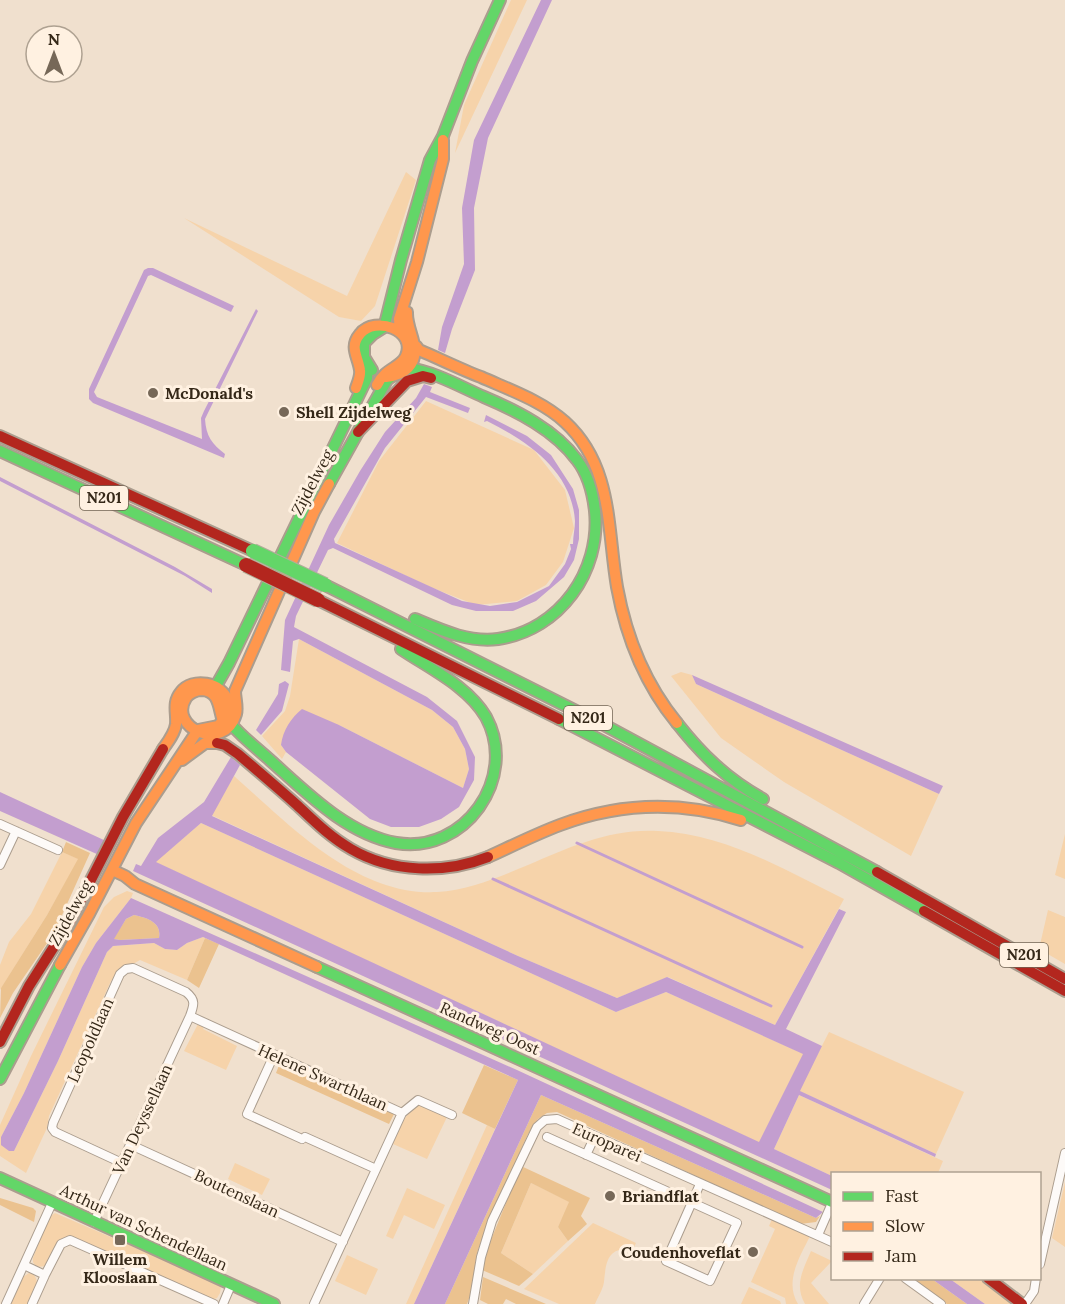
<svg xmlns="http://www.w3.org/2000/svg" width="1065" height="1304" font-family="Lora,serif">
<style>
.green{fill:#f6d3aa}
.forest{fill:#ebc28f}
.water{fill:#c39ecf;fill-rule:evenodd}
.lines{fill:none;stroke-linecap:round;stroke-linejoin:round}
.stream{stroke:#c39ecf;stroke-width:3}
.street-casing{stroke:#ab9d8e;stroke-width:10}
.fast-casing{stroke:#ab9d8e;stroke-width:14}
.slow-casing{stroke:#ab9d8e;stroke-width:14}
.jam-casing{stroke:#ab9d8e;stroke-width:14}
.street{stroke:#fdfaf8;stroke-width:8}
.fast{stroke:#63d668;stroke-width:10}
.slow{stroke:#ff974d;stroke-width:10}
.jam{stroke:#b3261e;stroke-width:10}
.fast-bridge-casing{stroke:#b0ae99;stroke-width:16;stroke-linecap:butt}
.jam-bridge-casing{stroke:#b0ae99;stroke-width:16;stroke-linecap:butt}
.fast-bridge{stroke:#63d668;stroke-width:14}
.jam-bridge{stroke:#b3261e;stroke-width:14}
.poi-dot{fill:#766858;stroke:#fff1e1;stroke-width:2}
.labels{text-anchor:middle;stroke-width:6;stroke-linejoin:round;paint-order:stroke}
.shield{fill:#fff1e1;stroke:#726454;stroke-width:1.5}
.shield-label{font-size:15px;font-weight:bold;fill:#352818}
.poi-label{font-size:16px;font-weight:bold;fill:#352818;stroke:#fff1e1;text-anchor:start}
.street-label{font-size:16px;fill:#352818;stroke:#fff1e1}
</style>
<rect width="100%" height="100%" fill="#f0e0ce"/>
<path class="green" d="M511 0H527L455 153 464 105Z
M406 172 416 180 375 306 361 321 339 317 184 218 347 296Z
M426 401 534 450 565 490 574 528 563 562 546 585 517 601 476 605 430 587 337 543 379 461Z
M299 639 432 710 453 727 465 749 469 769 463 788 339 725 281 745 286 752 282 759 262 736 285 711 290 696Z
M681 672 692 675 696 684 939 794 911 856 784 782 721 738 671 676Z
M234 776C290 825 356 896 437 892 469 890 499 877 528 865 569 847 612 828 658 831 726 834 785 870 844 899L775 1025 668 977 617 998 518 956 211 815Z
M201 823 616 1012 666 992 804 1054 760 1143 155 862Z
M1065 834V879L1055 875Z
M62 852 79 859 47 915 0 990V965L9 942 31 914Z
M127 891 133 893 131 898 96 943 82 967 24 1093 1 1137 9 1151H14L58 1061 107 952 113 946 154 943 165 949 177 950 187 943 203 937 205 938 187 980 140 960 119 972 111 981 49 1116 47 1128 26 1173 0 1156V1125L31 1056 104 907 114 897Z
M1048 910 1065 917V964L1039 949Z
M198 1024 204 1027 203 1029 237 1046 226 1070 184 1051Z
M829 1032 964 1092 936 1154 799 1091Z
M799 1095 943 1161 938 1173 832 1174V1176L774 1149Z
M419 1105 447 1117 427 1159 393 1144C399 1131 405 1111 419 1105Z
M487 1125 495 1129 414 1304H406Z
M235 1163 270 1179 262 1195 228 1179Z
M1065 1182V1247L1052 1238Z
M531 1183 570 1202 558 1227 568 1241 533 1274 501 1253Z
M407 1188 445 1205 434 1229 404 1215 393 1239 386 1236Z
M55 1213 201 1276 221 1286 220 1293 217 1298 211 1300 74 1237C57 1235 52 1252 47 1266L36 1267 33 1262V1258L48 1218Z
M772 1219 810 1236C800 1257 784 1281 798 1304H786L785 1298 751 1282 775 1229 769 1226Z
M593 1223 636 1243 633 1249C607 1247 606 1262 604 1282 603 1289 598 1297 595 1304H559L524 1289Z
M811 1251 832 1261 811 1283 829 1304H805C794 1285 803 1270 811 1251Z
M347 1255 378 1269 366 1295 335 1281Z
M29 1273 33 1274C42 1283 33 1293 28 1304H10L23 1277Z
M950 1279H982L1017 1304H985Z
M749 1287 780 1301 781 1304H741Z"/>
<path class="forest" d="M66 842 90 853 54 933 13 993 0 1018 1 988 47 915 78 859 62 852Z
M134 915C147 918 162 922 159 938L120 940 113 939 126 919Z
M205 938 219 944 199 988 187 980Z
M280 1063 394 1114 389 1124 276 1073Z
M484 1065 518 1080 495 1129 462 1113Z
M541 1095 816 1218 820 1216 816 1222 800 1224 557 1112 547 1113 538 1119 528 1134 485 1230 477 1253 471 1293 467 1304H445Z
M521 1166 590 1198 581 1216 587 1224 568 1241 558 1227 569 1202 531 1183 501 1253 533 1274 519 1286 482 1270 484 1257Z
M0 1198 33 1208 36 1211 34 1222 0 1205Z
M483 1277 546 1304H516L506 1299 503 1304H488L480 1300Z
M912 1279H932L967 1304H947Z"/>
<path class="water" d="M541 0H552L488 138 474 208 475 270 452 329 445 353 438 350 442 327 464 264 462 208 474 140Z
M148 268H153L234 306 231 312 151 275 148 276 94 392 97 397 202 439 201 418 204 411 256 309 258 311 205 419C206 436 212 444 225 454L224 458 93 403 89 399V389L144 270Z
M424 384 432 387 430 392 470 408 468 413 426 397 385 448 334 539 335 543 462 601 490 606 517 602 549 586 565 564 571 549 570 544H573C573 536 575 528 575 521 572 471 527 441 487 421L484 422 486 415 527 436 551 455 573 489 579 510V539L574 560 564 577 536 601 513 611H476L452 605 333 548 328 550 296 616 294 627 427 697 457 721 475 757 474 780 459 807 441 819 419 827H391L370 819 286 752 281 745C283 730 291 718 302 709L339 725 463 788 469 769 465 749 453 727 432 710 299 639 293 641 290 672 281 670 285 620 329 525 360 471 385 432 416 398Z
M0 477 175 567 212 589V593L185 576 0 481Z
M692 675 943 786 939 794 696 684Z
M285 681 289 684 282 711 261 735 256 730 278 694 279 684Z
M231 757 240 765 212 816 518 956 617 998 667 977 775 1025 839 909 846 912 786 1029 822 1046 800 1091 936 1154 935 1157 799 1095 774 1149 832 1176V1190L133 871 136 864 141 866 158 838 204 802ZM201 823 616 1012 666 992 803 1054 759 1142 156 862Z
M0 792 106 841 99 855 0 811Z
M131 898 517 1070 823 1212 816 1218 541 1095 445 1304H414L518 1080 203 937 187 943 177 950 165 949 154 943 113 946 107 952 58 1061 14 1151H9L1 1145V1137L24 1093 82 967 96 943ZM134 915C147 918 162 922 159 938L120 940 114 939 126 919Z
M932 1279H950L985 1304H967Z"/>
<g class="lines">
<path class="stream" d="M577 843 802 947
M493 879 771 1006"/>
<g class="street-casing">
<path id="street" d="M0 824 58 850
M0 865 16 831
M190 1016 402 1113
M274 1055 247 1114 302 1139
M305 1137 376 1169
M547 1137 737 1223 710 1281 666 1261 700 1184
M131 1145 343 1242
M586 1155 595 1136
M94 1222 190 1016C194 1005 196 1000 186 992L133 968 126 969 120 974 53 1123 52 1128 55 1132 122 1163
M818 1235 832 1203
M1040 1264 1065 1153
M24 1265 45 1275 32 1304
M45 1275 61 1244 70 1240 214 1304
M905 1278 941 1304
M6 1304 52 1203
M223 1304 231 1285
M314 1304 402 1113 418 1100 452 1115
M473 1304 481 1257 492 1221 537 1127 545 1120 557 1119 832 1242
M864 1304 880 1278
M1025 1304 1034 1291 1036 1278"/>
</g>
<g class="fast-casing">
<path id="fast" d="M385 324 401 260 430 160 443 136 472 61 500 0
M408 368C435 372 459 386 484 397 517 411 555 430 577 460 588 474 593 493 595 511 601 571 560 630 498 639 469 643 441 630 415 619
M372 370 364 357V343L373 334 384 327
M0 451 246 565
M329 484 387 380 391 377
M325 585 606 726 877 872
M210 691 216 686 229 663 367 378 368 366
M559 719 839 863 924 911
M677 723C702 755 727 779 763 799
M231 724C243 738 258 749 271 761 307 793 347 834 396 843 464 855 519 778 486 717 468 686 429 668 401 649
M317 967 832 1202
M0 1079 60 965
M0 1178 274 1304"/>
</g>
<g class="slow-casing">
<path id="slow" d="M400 332 399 319 417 262 443 159V140
M416 346 419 350C440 359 460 369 481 377 510 390 542 401 565 422 613 466 607 528 617 587 626 636 645 684 677 723
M386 377C395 376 402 374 408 368 424 350 406 332 407 312
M356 388C358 382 361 376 360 370 358 356 349 347 360 334 375 315 417 330 406 356 401 368 385 368 377 385
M225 726C218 713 222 691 202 690 196 690 189 693 186 698 167 727 224 754 236 714 238 707 235 699 235 691L314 512 329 484
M182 760 205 743H217
M488 857C512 846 536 834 560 825 619 803 681 801 741 820
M112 870 125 876 135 884 317 967
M60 965 89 914 136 823 198 730 218 726 228 715C228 711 229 705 228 701 222 682 192 677 181 692 172 703 177 712 176 724 175 733 168 742 163 749"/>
</g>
<g class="jam-casing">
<path id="jam" d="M358 432 407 381 423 376 431 378
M0 436 253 551
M318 600 559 719
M217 743 225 745 238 754C258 771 278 788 297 805 314 821 330 837 351 849 392 873 445 874 488 857
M877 872 1065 979
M924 911 1065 991
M0 1042 29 986 69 923 123 817 163 749
M988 1278 1022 1304"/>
</g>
<use href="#street" class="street"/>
<use href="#fast" class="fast"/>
<use href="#slow" class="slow"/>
<use href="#jam" class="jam"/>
<g class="fast-bridge-casing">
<path id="fast-bridge" d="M253 551 325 585"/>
</g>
<g class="jam-bridge-casing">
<path id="jam-bridge" d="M246 565 318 600"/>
</g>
<use href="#fast-bridge" class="fast-bridge"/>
<use href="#jam-bridge" class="jam-bridge"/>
</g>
<g class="poi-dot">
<circle cx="153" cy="393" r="6"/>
<circle cx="284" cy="412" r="6"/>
<circle cx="610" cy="1196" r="6"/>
<rect x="114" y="1234" width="12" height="12" rx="3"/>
<circle cx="753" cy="1252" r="6"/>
</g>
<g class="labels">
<g class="shield">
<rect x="80" y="486" width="48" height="24" rx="4.5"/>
<rect x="564" y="706" width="48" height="24" rx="4.5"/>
<rect x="1000" y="943" width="48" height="24" rx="4.5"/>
</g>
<g class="shield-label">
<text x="104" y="503">N201</text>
<text x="588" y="723">N201</text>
<text x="1024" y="960">N201</text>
</g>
<g class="poi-label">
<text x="165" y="399">McDonald's</text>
<text x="296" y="418">Shell Zijdelweg</text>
<text x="622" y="1202">Briandflat</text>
<text x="741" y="1258" text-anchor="end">Coudenhoveflat</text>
<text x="120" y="1265" text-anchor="middle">Willem<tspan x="120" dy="18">Klooslaan</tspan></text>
</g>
<g class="street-label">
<text transform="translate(312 482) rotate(-62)" y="6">Zijdelweg</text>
<text transform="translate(70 913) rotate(-61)" y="6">Zijdelweg</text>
<text transform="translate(490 1028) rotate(24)" y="6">Randweg Oost</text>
<text transform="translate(90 1040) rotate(-66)" y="6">Leopoldlaan</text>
<text transform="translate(323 1077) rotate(24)" y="6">Helene Swarthlaan</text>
<text transform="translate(142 1119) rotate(-65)" y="6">Van Deyssellaan</text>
<text transform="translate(607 1142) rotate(24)" y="6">Europarei</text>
<text transform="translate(237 1193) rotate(25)" y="6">Boutenslaan</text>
<text transform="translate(144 1227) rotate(25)" y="6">Arthur van Schendellaan</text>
</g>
</g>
<rect x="831" y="1172" width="210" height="108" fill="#fff1e1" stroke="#aea191" stroke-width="1.5"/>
<rect x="843" y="1192" width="30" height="9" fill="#63d668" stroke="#aea191" stroke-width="1.5"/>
<text x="885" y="1202" font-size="18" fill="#352818">Fast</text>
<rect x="843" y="1222" width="30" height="9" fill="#ff974d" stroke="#aea191" stroke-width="1.5"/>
<text x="885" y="1232" font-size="18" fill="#352818">Slow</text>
<rect x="843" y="1252" width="30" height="9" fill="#b3261e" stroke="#aea191" stroke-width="1.5"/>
<text x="885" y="1262" font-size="18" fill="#352818">Jam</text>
<g transform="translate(54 54)"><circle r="28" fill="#fff1e1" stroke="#aea191" stroke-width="1.5"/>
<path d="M0-4.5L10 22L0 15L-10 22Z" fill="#766858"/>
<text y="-9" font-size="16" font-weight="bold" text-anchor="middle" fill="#352818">N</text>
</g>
</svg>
